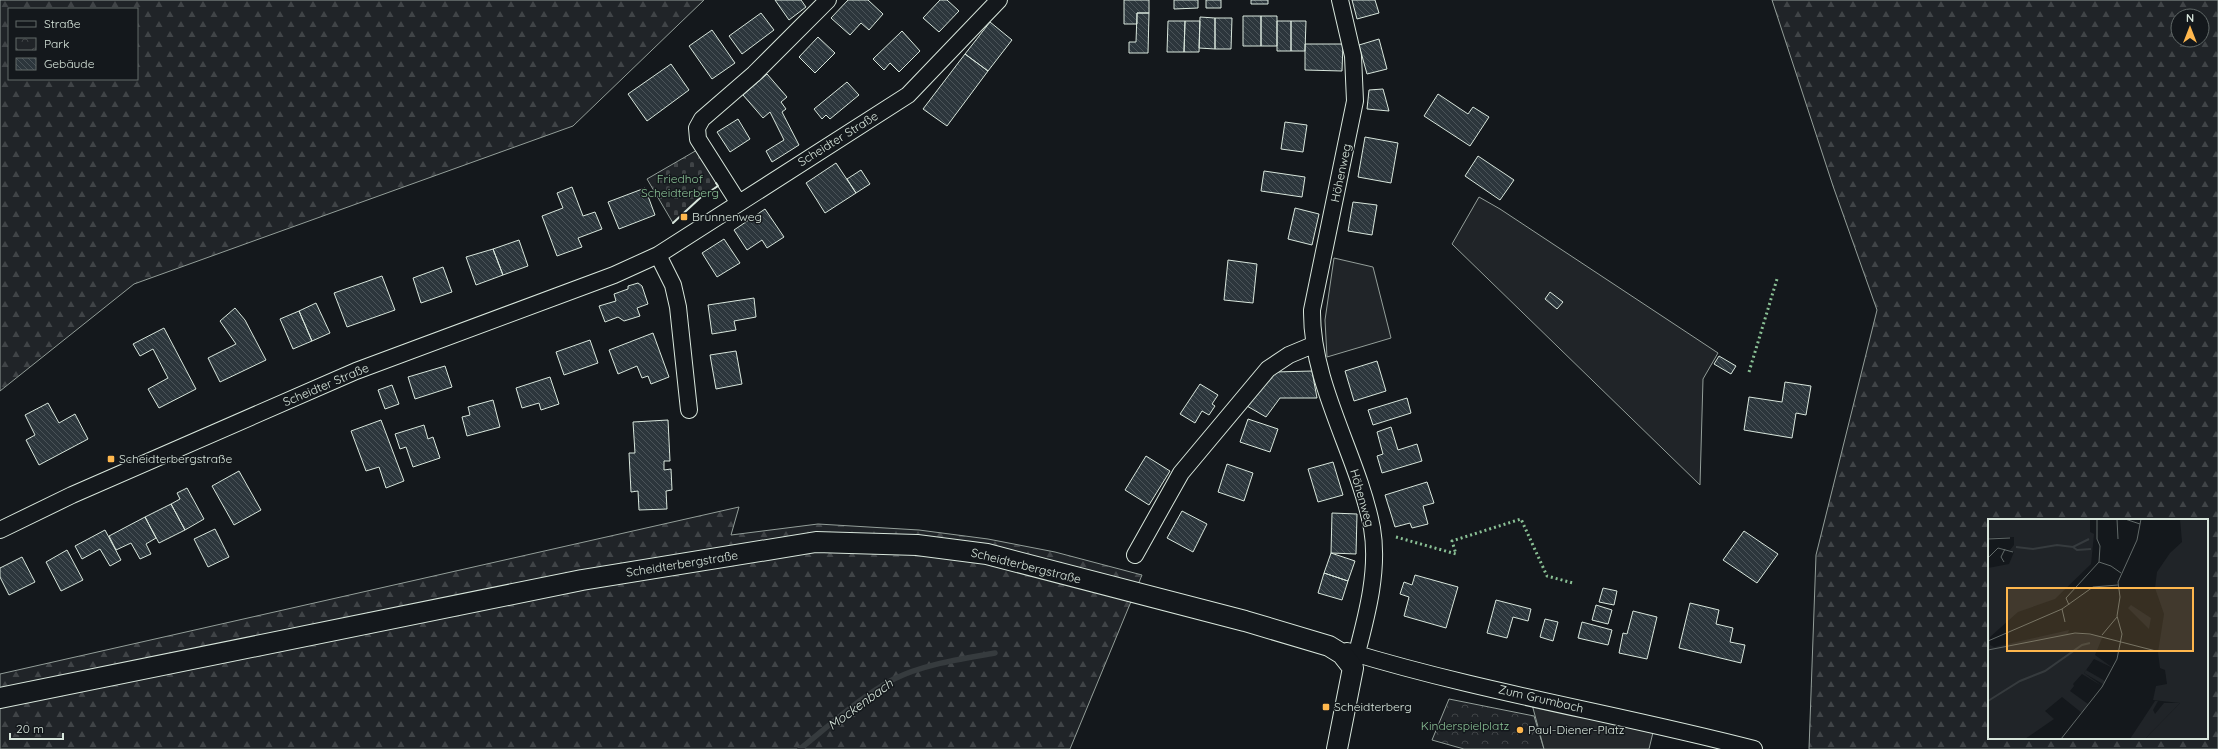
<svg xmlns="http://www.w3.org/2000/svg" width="2218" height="749" font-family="Quicksand,sans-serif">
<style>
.green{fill:#202428;stroke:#939e99}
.forest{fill:url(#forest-firs);stroke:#939e99;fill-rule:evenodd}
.cemetery{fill:url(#cemetery-stones);stroke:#939e99}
.park{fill:url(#park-crowns);stroke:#939e99}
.parking{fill:#24282b;stroke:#939e99}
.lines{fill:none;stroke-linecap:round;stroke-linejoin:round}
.stream{stroke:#363b3e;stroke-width:5.5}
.building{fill:url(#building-back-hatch);stroke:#d8e6dc}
.minor-casing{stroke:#d8e6dc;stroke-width:18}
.tertiary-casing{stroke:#d8e6dc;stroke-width:22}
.minor{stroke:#14181c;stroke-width:16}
.tertiary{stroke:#14181c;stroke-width:20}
.hedge{stroke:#8ac095;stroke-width:3;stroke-dasharray:2 3;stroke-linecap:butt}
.wall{stroke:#d8e6dc;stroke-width:2}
.poi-dot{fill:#ffb74d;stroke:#14181c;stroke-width:1.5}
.labels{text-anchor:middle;stroke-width:3;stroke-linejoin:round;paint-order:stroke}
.street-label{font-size:12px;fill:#d8e6dc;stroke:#14181c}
.park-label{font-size:12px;fill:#8ac095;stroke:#14181c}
.poi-label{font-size:12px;fill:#d8e6dc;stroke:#14181c;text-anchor:start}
.water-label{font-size:13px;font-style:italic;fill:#d8e6dc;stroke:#14181c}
.inset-river{fill:none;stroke:#363b3e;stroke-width:2}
.inset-road{fill:none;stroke:#626a69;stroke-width:1}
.view{fill:#ffb74d;fill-opacity:0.15;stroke:#ffb74d;stroke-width:2}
.inset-edge{fill:none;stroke:#d8e6dc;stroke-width:2}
</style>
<defs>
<pattern id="forest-firs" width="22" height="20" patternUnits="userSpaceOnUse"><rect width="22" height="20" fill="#202428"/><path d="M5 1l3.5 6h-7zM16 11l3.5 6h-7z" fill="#404447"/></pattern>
<pattern id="cemetery-stones" width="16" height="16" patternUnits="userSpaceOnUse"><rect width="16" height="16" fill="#202428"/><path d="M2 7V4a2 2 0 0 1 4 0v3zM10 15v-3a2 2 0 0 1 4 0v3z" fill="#404447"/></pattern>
<pattern id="park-crowns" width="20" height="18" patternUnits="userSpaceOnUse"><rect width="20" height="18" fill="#202428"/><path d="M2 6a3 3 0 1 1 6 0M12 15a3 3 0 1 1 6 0" fill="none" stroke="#404447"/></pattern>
<pattern id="building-back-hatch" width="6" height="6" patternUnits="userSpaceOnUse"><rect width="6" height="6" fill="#2c363c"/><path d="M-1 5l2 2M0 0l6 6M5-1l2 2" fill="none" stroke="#4a5358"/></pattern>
</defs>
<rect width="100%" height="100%" fill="#14181c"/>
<path class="green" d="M1479 197 1500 209 1718 353 1703 379 1700 485 1452 244Z
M1334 258 1373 267 1391 338 1327 357 1325 320Z"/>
<path class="forest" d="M0 0H704L573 126 134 284 0 391ZM9 9H137V79H9Z
M1772 0H2218V749H1809L1816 555 1877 310 1833 186ZM2178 16H2202V40H2178ZM1989 520H2207V738H1989Z
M739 507 731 535 818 524 919 530 988 539 1055 552 1142 575 1070 749H0V674Z"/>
<path class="cemetery" d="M697 150 718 186 700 198 673 223 647 179Z"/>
<path class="park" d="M1449 699 1534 716 1544 749H1464L1432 740Z"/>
<path class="parking" d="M1530 697 1655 724 1649 749H1544Z"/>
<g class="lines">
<path class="stream" d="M800 749C830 725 860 697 894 679 924 664 962 659 995 653"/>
</g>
<path class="building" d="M775 0H801L806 7 789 20Z
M848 0H868L883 14 869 30 861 23 850 35 831 18Z
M940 0H947L959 11 939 32 923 18Z
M1124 0H1149V13H1137V24H1124Z
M1174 0H1198V8L1174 9Z
M1206 0H1221V8H1206Z
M1251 0H1268V4H1251Z
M1352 0H1375L1379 13 1357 19Z
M761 13 774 30 742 54 729 36Z
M1137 13H1149L1148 53H1129V42H1136Z
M1243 16H1261V46H1243Z
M1261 16H1277V46H1261Z
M1200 17 1215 18V49L1199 48Z
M1215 18H1232L1231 49H1215Z
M1168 21H1185L1184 52H1167Z
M1185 21H1200L1199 52H1184Z
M1277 21H1291V51H1277Z
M1291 21H1306L1305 51H1291Z
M990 22 1012 40 988 71 965 54Z
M712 30 735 63 712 79 689 46Z
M902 31 920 51 899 72 890 63 884 70 873 59Z
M818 37 835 53 815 73 799 57Z
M1379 39 1387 69 1367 74 1359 45Z
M1305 44H1343L1342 71 1305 70Z
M965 54 988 71 947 126 923 109Z
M671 64 689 90 647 121 628 94Z
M767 74 787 97 781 102 786 109 782 112 799 145 772 162 766 151 784 140 770 112 763 118 743 95Z
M847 82 859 95 830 119 826 115 822 119 814 109Z
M1383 89 1389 111 1367 109 1369 90Z
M1438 94 1468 114 1473 107 1489 117 1470 146 1424 116Z
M738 119 750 139 730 152 717 132Z
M1285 122 1307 125 1303 152 1281 149Z
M1365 137 1398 143 1391 183 1358 177Z
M1478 156 1514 180 1500 200 1465 176Z
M836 163 856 193 825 213 806 183Z
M861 170 870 184 856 193 847 179Z
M1264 171 1305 177 1302 197 1261 191Z
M572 187 583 216 595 212 602 229 578 238 582 247 557 256 542 216 563 208 557 193Z
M645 188 655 215 619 229 608 202Z
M1353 202 1377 205 1372 235 1348 231Z
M1295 208 1319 214 1312 245 1288 239Z
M765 209 784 237 767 248 762 240 747 250 734 230Z
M724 239 740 263 717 277 702 253Z
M519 240 528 266 503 275 493 249Z
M493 249 503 275 476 285 466 257Z
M1228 260 1257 264 1253 303 1224 300Z
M443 267 452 292 421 303 413 278Z
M382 276 395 310 347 327 334 293Z
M638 283 642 286 648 304 637 308 640 316 624 321 618 317 605 322 599 306 616 301 614 294 628 289V286Z
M1550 292 1563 302 1557 309 1545 299Z
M754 298 756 317 734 321 736 330 712 334 708 305Z
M316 303 330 333 312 341 299 311Z
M235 308 245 320 266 360 220 382 208 358 236 344 220 321Z
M299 311 312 341 293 349 280 319Z
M164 328 196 389 159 408 148 389 168 378 153 349 140 356 133 344Z
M653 333 669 377 651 384 648 376 642 378 637 366 618 374 609 350Z
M590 340 598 363 564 375 556 352Z
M736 351 742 384 716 389 710 355Z
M1719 356 1736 366 1731 374 1714 364Z
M1377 361 1386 391 1354 401 1345 371Z
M445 366 452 387 415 399 408 377Z
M1312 371 1317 398H1280L1266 417 1247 406 1275 372Z
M550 377 559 404 541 410 539 403 522 408 516 388Z
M1785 382 1811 386 1806 415 1796 413 1792 438 1744 430 1749 397 1782 402Z
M1200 384 1218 395 1212 404 1215 406 1209 415 1202 411 1195 423 1180 414Z
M392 385 399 404 385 409 378 390Z
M1407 398 1411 413 1373 425 1368 410Z
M493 400 500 427 467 436 462 417 470 415 468 407Z
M48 403 59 423 75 414 88 439 39 465 26 440 35 435 25 415Z
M1248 419 1278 429 1270 452 1240 442Z
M381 420 404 481 386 488 379 467 366 471 351 431Z
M668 420 670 461H664V470L671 469 672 490 666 491 667 509 639 510 638 491 631 492 629 453H635L633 422Z
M424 425 428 439 433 437 440 458 413 467 406 447 400 449 395 434Z
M1391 427 1398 450 1417 444 1422 461 1382 473 1377 456 1383 454 1377 432Z
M1146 456 1170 471 1149 505 1125 490Z
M1333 462 1343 495 1318 502 1308 469Z
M1227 464 1253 473 1244 501 1218 492Z
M239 471 261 510 234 525 212 486Z
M1427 482 1434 503 1423 506 1428 524 1412 528 1410 523 1395 527 1385 495Z
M187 488 204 519 185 530 171 504 180 499 177 493Z
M171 504 185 530 159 543 145 517Z
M1182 511 1207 524 1193 552 1167 538Z
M1332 513 1357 514 1356 554 1331 553Z
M145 517 156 538 146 544 151 554 140 559 131 543 116 550 109 536Z
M215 529 229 557 208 567 194 539Z
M105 530 121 560 110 566 100 549 82 559 75 546Z
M1744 531 1778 554 1757 583 1723 560Z
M67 550 83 580 61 591 46 562Z
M1331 553 1355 561 1348 581 1324 573Z
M22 557 35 582 9 595 0 577V568Z
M1324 573 1348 581 1342 600 1318 593Z
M1415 575 1458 587 1446 628 1404 616 1409 597 1400 594 1404 582 1412 585Z
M1603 588 1617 591 1614 605 1599 602Z
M1496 600 1531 609 1528 621 1513 617 1507 638 1487 633Z
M1690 603 1719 610 1716 624 1733 628 1730 642 1745 645 1741 663 1679 648Z
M1596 605 1612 610 1608 624 1592 620Z
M1633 611 1657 617 1647 659 1619 653 1623 633 1627 634Z
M1545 619 1558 622 1553 641 1540 637Z
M1582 622 1612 630 1608 645 1578 638Z"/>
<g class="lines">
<g class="minor-casing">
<path id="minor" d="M1340 0 1353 56 1355 101 1312 310C1311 385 1358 455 1372 528 1380 574 1364 625 1353 668
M738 202 698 139 697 128 702 119 754 74 828 0
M658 255 673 285 678 307 689 410
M0 530 72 495 356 371 614 275 658 255 908 95 999 0
M1135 555 1181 473 1268 369 1289 355 1313 345
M1347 651C1481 692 1619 714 1754 749"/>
</g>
<g class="tertiary-casing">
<path id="tertiary" d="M0 698 582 580 816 542 917 545 987 554 1245 621 1329 646 1342 654 1353 668 1337 749"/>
</g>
<use href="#minor" class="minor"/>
<use href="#tertiary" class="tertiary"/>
<path class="hedge" d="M1749 372 1777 279
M1396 537 1456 554 1452 541 1521 519 1547 576 1573 583"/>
<path class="wall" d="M673 223 700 198 718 186 716 183"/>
</g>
<g class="poi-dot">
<rect x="680" y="213" width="8" height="8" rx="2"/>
<rect x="107" y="455" width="8" height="8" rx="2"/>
<rect x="1322" y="703" width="8" height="8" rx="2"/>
<circle cx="1520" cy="730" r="4"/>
</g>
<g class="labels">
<g class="street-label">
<text transform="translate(838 139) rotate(-32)" y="4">Scheidter Straße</text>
<text transform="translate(1341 173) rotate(-78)" y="4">Höhenweg</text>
<text transform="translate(326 385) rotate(-23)" y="4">Scheidter Straße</text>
<text transform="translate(1362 498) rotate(74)" y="4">Höhenweg</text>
<text transform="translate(682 564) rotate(-9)" y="4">Scheidterbergstraße</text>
<text transform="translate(1026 566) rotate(14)" y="4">Scheidterbergstraße</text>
<text transform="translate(1541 699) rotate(13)" y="4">Zum Grumbach</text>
</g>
<g class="park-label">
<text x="680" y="183">Friedhof<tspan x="680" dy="14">Scheidterberg</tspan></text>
<text x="1465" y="730">Kinderspielplatz</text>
</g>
<g class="poi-label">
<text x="692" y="221">Brunnenweg</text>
<text x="119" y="463">Scheidterbergstraße</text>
<text x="1334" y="711">Scheidterberg</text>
<text x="1528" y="734">Paul-Diener-Platz</text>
</g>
<g class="water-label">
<text transform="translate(860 704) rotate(-36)" y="5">Mockenbach</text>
</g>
</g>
<g transform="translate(1988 519)">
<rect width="220" height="220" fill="#14181c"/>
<path d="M143 86 163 99 161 110 140 89ZM98 151 117 162 115 165 96 154ZM167 182H170L165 191 167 195 176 184H192L157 220H142Z" fill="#202428"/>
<path d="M0 0H102V13L106 15 103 45 67 80 30 93 2 118V126L6 128 81 111 80 114 115 117 107 136 125 149 106 140 96 154 114 167 94 155 85 165 86 167 82 172 100 185 94 194 74 178 57 192 66 200 37 220H0V49L21 45 26 33 22 31 26 26V18L0 19ZM192 0H220V220H157L192 184 165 181 168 167 179 165 177 151 172 149 170 133 176 95 167 69 169 53 182 34 194 23Z" fill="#202428"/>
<path class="inset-river" d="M28 28 45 30 69 26 85 28 101 20M85 28 89 31 103 30M0 182 32 162 57 152 94 126 102 124"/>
<path class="inset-road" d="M129 0 130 20M137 0 152 5M0 20 22 19M0 39 10 29 25 33M16 43 13 38 17 30M111 43 123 47 133 54M81 86 78 79 111 43 112 27 109 20V0M74 90 77 103M114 116 129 98M0 122 74 90 105 68 130 66M0 131 87 114 102 115 168 132M73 220 114 168 129 140 134 115 129 97 132 78 130 63 149 21 153 0"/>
<path class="view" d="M19 69H205V132H19Z"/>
<rect width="220" height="220" class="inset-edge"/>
</g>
<rect x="8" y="8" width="130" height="72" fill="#14181c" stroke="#626a69"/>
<rect x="16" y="21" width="20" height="6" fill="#14181c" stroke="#626a69"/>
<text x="44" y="28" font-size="12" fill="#d8e6dc">Straße</text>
<rect x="16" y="38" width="20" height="12" fill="url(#park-crowns)" stroke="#626a69"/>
<text x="44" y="48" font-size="12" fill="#d8e6dc">Park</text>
<rect x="16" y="58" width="20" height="12" fill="url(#building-back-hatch)" stroke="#626a69"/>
<text x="44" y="68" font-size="12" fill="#d8e6dc">Gebäude</text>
<g transform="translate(2190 28)"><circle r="19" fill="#14181c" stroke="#626a69"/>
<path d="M0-3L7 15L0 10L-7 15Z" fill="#ffb74d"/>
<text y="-6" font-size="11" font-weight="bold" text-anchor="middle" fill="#d8e6dc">N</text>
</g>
<path d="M10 733v6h53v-6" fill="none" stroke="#d8e6dc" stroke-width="2"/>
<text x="16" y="733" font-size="12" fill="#d8e6dc" stroke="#14181c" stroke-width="3" paint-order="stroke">20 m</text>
</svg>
